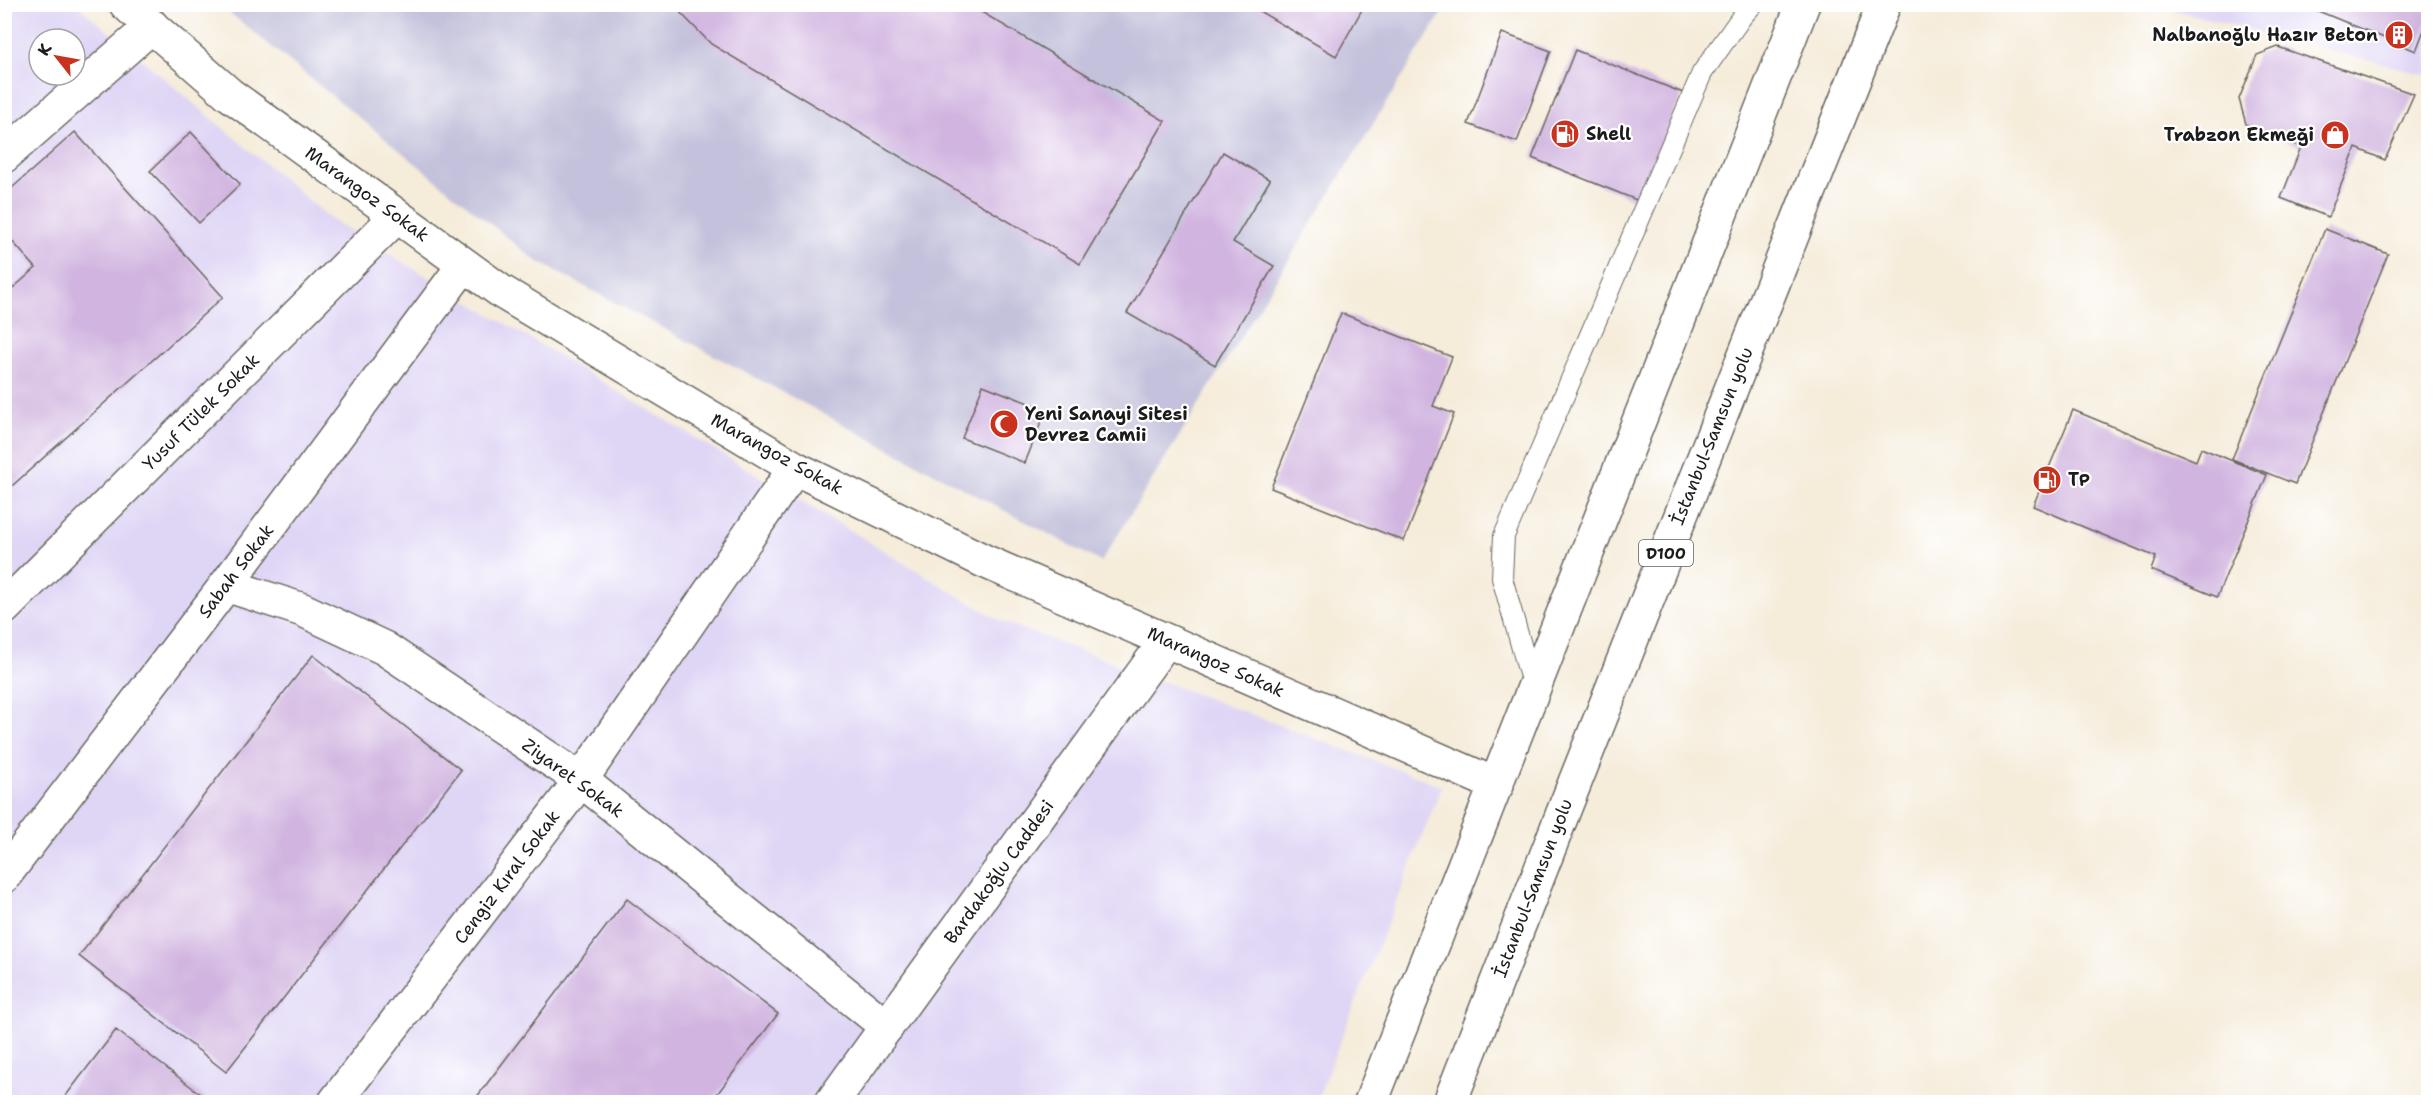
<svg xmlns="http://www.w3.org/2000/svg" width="2433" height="1107" font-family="'Shantell Sans',sans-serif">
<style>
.built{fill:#dfd5f5;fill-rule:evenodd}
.industrial{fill:#c3c1db}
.building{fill:#d1b5e0}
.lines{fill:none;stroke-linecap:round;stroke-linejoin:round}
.service-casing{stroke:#68655e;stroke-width:22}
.minor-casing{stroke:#68655e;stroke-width:36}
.tertiary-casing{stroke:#68655e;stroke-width:36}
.trunk-casing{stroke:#68655e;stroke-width:36}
.service{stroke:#fff;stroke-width:20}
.minor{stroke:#fff;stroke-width:33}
.tertiary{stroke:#fff;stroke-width:33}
.trunk{stroke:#fff;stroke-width:33}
.labels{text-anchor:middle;stroke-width:4.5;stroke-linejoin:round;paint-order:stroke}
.shield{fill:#fff;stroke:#606060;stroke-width:1.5}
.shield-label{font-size:16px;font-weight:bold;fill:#1c1c1c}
.poi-label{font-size:18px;font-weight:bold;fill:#1c1c1c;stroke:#fff;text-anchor:start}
.street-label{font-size:18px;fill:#1c1c1c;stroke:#fff}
</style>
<rect width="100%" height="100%" fill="#fff"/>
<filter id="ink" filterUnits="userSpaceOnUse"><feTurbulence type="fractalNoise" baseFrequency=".0167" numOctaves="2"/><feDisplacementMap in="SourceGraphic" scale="12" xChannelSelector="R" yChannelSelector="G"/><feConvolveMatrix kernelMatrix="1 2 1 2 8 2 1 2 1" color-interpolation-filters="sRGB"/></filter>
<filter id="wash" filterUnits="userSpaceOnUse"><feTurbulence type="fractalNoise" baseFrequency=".008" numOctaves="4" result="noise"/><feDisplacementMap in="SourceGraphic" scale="24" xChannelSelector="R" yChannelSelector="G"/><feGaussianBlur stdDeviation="1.35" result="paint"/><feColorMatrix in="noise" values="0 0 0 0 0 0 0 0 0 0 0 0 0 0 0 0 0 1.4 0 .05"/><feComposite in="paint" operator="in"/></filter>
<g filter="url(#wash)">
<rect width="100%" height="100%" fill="#f5ecda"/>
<path class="built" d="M5 5H77L331 219 999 620 1442 786 1316 1102H5ZM39 39H75V75H39Z
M2154 5H2428V75Z"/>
<path class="industrial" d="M220 5H1447L1101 562 535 260Z"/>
<g id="blocks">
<path class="building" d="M672 4H968L1165 121 1080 264 711 44Z
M1247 4H1365L1336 56Z
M2301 4H2428V19L2416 51Z
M1502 33 1551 51 1517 142 1468 124Z
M2278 47 2414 94 2385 160 2356 148 2328 217 2281 198 2301 147 2246 124 2239 99 2257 55Z
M1575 50 1683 93 1639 201 1532 158Z
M75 132 223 297 4 493V296L36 268 4 232V195Z
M191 132 240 184 199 223 150 171Z
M1223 152 1270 180 1233 242 1274 266 1215 365 1127 313Z
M2325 229 2388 254 2295 484 2232 459Z
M1341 313 1452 357 1433 406 1454 414 1404 541 1271 488Z
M983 385 1046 410 1025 463 962 438Z
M2073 410 2196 461 2201 448 2267 475 2217 597 2151 570 2156 557 2033 506Z
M313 655 461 770 226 1072 79 956Z
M627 899 778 1014 711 1102H473Z
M116 1030 206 1098 202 1102H61Z"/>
</g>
</g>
<g filter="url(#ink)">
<use href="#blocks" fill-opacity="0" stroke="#68655e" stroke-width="1.5"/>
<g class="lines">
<g class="service-casing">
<path id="service" d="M1533 687 1502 578 1504 536 1702 73 1743 15 1753 4"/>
</g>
<g class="minor-casing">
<path id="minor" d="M126 4 229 94 502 292 795 468 984 561 1497 785
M4 156 152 26
M226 585 303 610 384 648 581 780 887 1027
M4 608 397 216
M4 876 226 585 464 265
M335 1102 581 780 795 468"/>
</g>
<g class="tertiary-casing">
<path id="tertiary" d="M832 1102 1166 641"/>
</g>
<g class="trunk-casing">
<path id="trunk" d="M1371 1102 1803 4
M1450 1102 1564 810 1884 4"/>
</g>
<use href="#service" class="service"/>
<use href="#minor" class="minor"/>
<use href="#tertiary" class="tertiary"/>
<use href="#trunk" class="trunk"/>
</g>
</g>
<defs>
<g id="building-disc" transform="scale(1.5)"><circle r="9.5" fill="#c8321e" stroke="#fff"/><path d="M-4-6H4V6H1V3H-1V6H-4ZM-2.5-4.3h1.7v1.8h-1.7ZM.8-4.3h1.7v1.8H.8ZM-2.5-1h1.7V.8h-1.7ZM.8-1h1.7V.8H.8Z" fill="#fff"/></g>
<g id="fuel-disc" transform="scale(1.5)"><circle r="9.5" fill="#c8321e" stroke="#fff"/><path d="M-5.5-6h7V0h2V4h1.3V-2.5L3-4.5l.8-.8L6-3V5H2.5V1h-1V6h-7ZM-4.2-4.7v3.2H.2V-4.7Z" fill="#fff"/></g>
<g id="shop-disc" transform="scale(1.5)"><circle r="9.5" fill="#c8321e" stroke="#fff"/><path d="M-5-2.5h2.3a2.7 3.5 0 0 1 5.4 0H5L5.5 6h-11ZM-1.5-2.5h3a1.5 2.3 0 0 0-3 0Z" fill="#fff"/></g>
<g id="mosque-disc" transform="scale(1.5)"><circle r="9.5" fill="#c8321e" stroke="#fff"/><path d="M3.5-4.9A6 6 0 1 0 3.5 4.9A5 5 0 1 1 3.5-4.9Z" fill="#fff"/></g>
</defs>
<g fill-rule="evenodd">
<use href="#building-disc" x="2399" y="35"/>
<use href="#fuel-disc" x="1565" y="134"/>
<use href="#shop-disc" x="2335" y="135"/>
<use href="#mosque-disc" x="1004" y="424"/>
<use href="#fuel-disc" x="2047" y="480"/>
</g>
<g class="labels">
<rect class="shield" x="1639" y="540" width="54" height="26" rx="4.5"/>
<g class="shield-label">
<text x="1666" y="559">D100</text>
</g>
<g class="poi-label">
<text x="2378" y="41" text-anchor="end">Nalbanoğlu Hazır Beton</text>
<text x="1586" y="140">Shell</text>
<text x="2314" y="141" text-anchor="end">Trabzon Ekmeği</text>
<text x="1025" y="420">Yeni Sanayi Sitesi<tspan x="1025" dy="21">Devrez Camii</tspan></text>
<text x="2068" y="486">TP</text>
</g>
<g class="street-label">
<text transform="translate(367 194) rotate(36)" y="6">Marangoz Sokak</text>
<text transform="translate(201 412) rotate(-45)" y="6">Yusuf Tülek Sokak</text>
<text transform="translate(1712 436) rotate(-68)" y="6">İstanbul-Samsun yolu</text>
<text transform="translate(777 454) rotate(29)" y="6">Marangoz Sokak</text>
<text transform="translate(236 571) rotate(-53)" y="6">Sabah Sokak</text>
<text transform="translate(1216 662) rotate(24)" y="6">Marangoz Sokak</text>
<text transform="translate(573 778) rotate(36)" y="6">Ziyaret Sokak</text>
<text transform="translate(999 872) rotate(-54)" y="6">Bardakoğlu Caddesi</text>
<text transform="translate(507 877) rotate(-53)" y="6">Cengiz Kıral Sokak</text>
<text transform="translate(1533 888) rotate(-69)" y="6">İstanbul-Samsun yolu</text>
</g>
</g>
<rect width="2433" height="1107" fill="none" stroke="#fff" stroke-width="24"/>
<g transform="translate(57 57) rotate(301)"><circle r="28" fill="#ffffff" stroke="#a4a4a4" stroke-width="1.5"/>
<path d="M0-4.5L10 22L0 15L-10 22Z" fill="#c8321e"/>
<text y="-9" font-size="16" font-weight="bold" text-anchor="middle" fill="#1c1c1c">K</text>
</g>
</svg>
